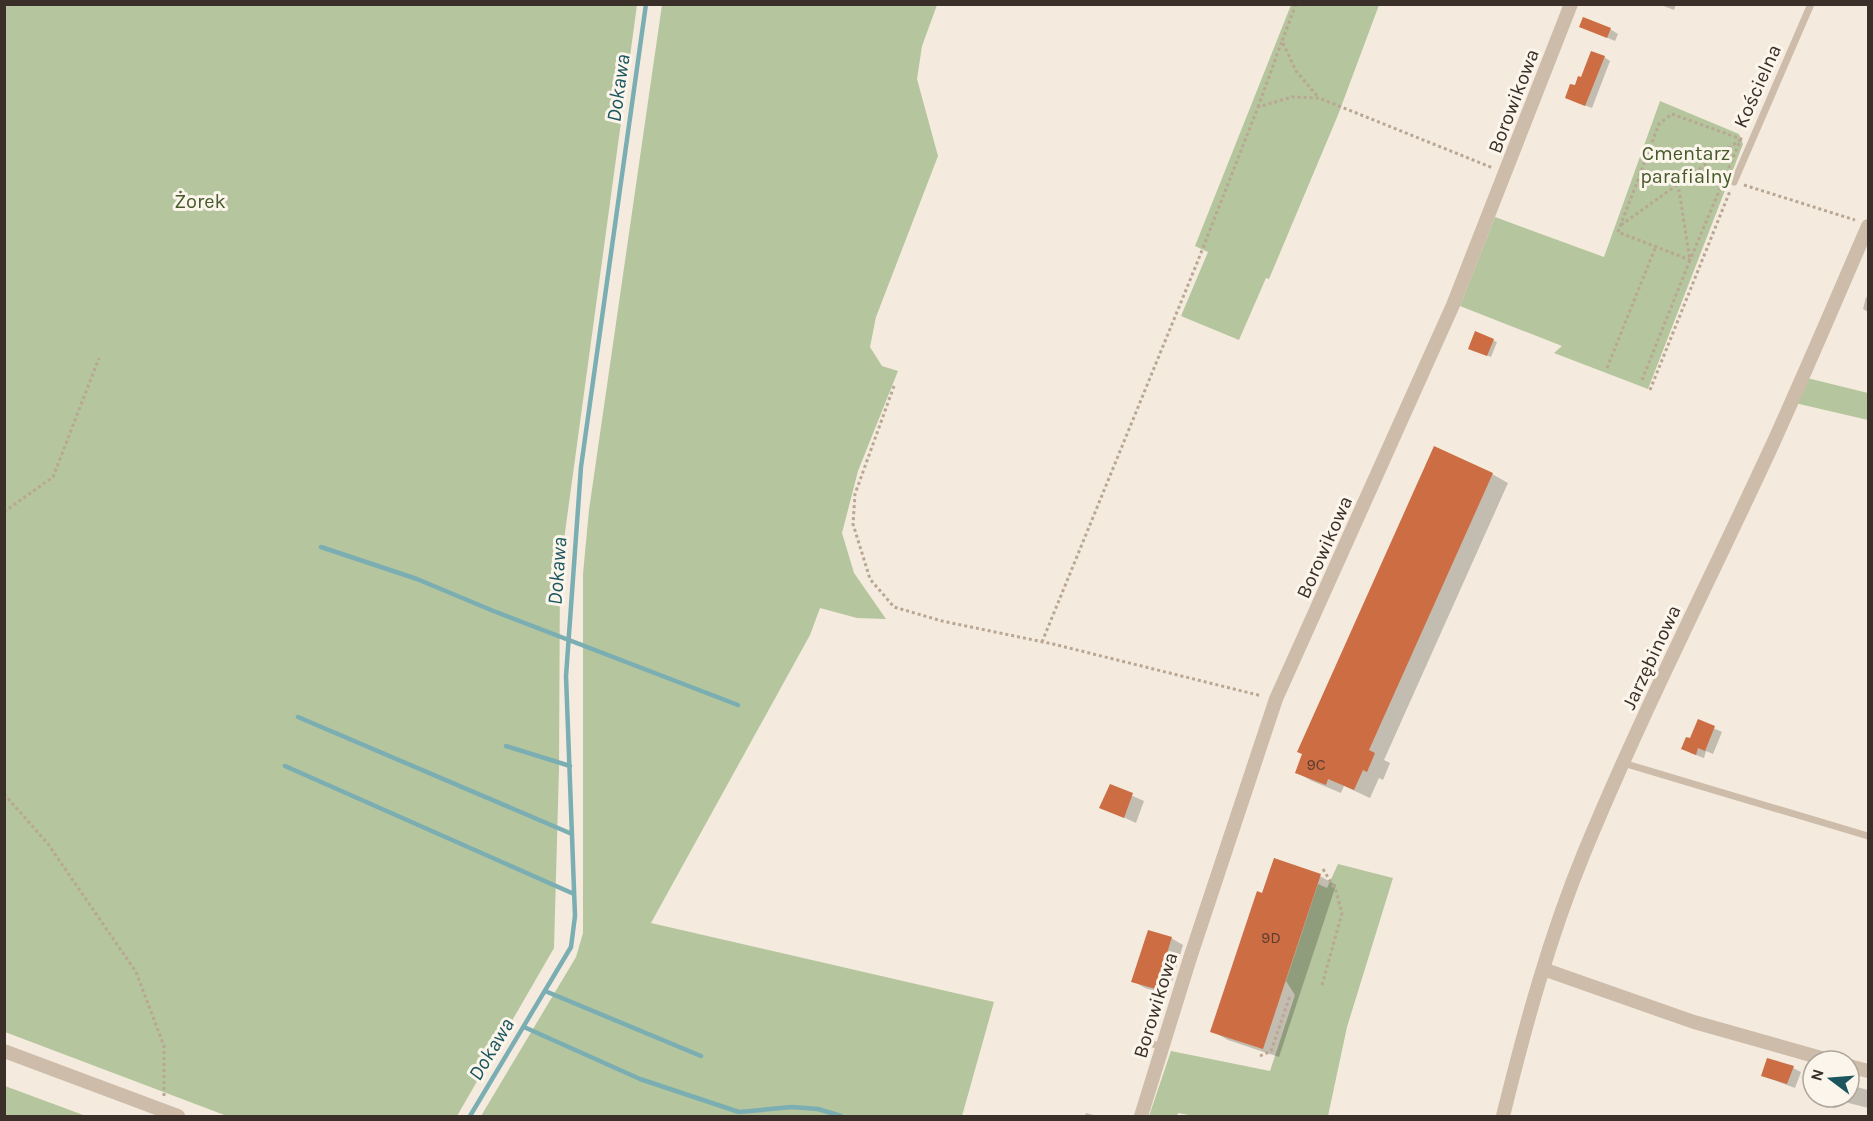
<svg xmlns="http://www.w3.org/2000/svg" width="1873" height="1121" font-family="Karla,sans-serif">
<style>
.green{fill:#b5c59d}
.shadow{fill:#0003}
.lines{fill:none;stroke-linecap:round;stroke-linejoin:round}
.stream{stroke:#7baeb3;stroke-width:4.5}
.building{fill:#cd6d43}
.path{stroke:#b9a693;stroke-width:3;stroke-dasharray:3 3;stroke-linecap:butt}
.lane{stroke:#cdbca9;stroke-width:7}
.street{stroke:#cdbca9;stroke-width:14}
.labels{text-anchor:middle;stroke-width:6;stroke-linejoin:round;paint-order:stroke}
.number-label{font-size:16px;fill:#5f3e30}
.street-label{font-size:20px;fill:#3a2f29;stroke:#fbf5eb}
.park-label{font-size:20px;fill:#465a2b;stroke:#fbf5eb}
.water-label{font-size:21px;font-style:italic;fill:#1b565f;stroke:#fbf5eb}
</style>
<rect width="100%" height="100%" fill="#f4ebde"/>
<path class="green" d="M4 5H637L560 569 559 768 554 948 457 1116H227L5 1032Z
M662 5H937L922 46 917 79 938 156 876 317 870 347 882 366 898 371 858 471 842 533 854 573 886 619 857 618 820 608 810 635 651 923 994 1002 962 1116H481L576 957 583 933V574L589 510Z
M1291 5H1379L1338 115 1269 279 1266 278 1239 340 1181 316 1208 252 1195 246Z
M1660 101 1739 134 1743 144 1648 389 1554 353 1562 346 1460 306 1495 217 1604 257Z
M1807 378 1868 393V420L1795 403Z
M1338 864 1393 878 1347 1027 1328 1116H1194L1178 1113 1177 1116H1149L1171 1051 1270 1071 1295 995 1286 981 1318 884 1327 888Z
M5 1086 86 1116H5Z"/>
<path class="shadow" d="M1658 4H1676L1674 10Z
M1580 26 1610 29 1618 34 1615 41Z
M1604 57 1610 61 1592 108 1573 101 1576 87Z
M1866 297 1868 298V312L1863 309Z
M1476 333 1497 342 1491 357 1473 350Z
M1492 474 1508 483 1384 760 1390 763 1383 780 1379 778 1370 798 1344 786 1341 793 1312 781 1296 772Z
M1698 721 1722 732 1713 754 1706 751 1704 758 1690 753 1691 740Z
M1110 786 1144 801 1136 823 1101 807Z
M1320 876 1336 885 1279 1057 1228 1040 1212 1031 1263 895Z
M1171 938 1183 945 1168 995 1145 988 1133 981Z
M1793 1068 1801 1072 1795 1088 1763 1076Z
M1849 1085 1868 1090V1108L1826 1097H1849Z
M1086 1113 1097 1116H1085Z"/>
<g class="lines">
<path class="stream" d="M321 547 417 579 491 610 738 705
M298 717 572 834
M506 746 570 766
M285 766 574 894
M545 991 701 1056
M524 1027 640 1079 739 1112 792 1107 818 1109 841 1116
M470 1116 571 947 575 916 566 676 581 467 646 4"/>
</g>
<path class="building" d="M1583 17 1611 28 1607 38 1579 27Z
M1591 51 1605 56 1585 106 1565 98 1570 84 1575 85 1578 76 1581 77Z
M1475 331 1494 339 1487 356 1468 349Z
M1434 446 1493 473 1369 750 1375 753 1367 772 1363 770 1354 790 1328 779 1326 785 1295 773 1302 754 1297 752Z
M1698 719 1715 726 1705 751 1698 748 1696 755 1681 749 1686 737 1690 738Z
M1110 784 1133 793 1124 818 1099 808Z
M1274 858 1321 874 1263 1049 1210 1032 1257 891 1262 893Z
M1148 930 1172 937 1156 989 1131 982Z
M1767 1058 1794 1066 1787 1084 1761 1076Z"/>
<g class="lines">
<path class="path" d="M1296 4 1282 41 1296 71 1319 98
M1258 107 1282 41
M1672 114 1741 139 1690 260 1618 232 1659 124Z
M1744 185 1855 220
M1621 225 1740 140
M1607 368 1656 246
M1642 380 1690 260 1678 184
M894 386 855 494 853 524 870 579 894 607 942 621 1053 644 1262 696
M1650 390 1730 191
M4 512 53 477 99 358
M1042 642 1197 263 1258 107 1292 97 1319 98 1493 168
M4 794 48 844 136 972 164 1046V1098
M1322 985 1342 913 1336 891 1323 869
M1260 1056 1271 1051 1290 996"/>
<path class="lane" d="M1734 182 1811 4
M1623 763 1868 836
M1146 1042 1163 1047"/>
<path class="street" d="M1543 969 1694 1022 1832 1061
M4 1051 178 1116
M1849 1066 1868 1071
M1141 1116 1191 955 1276 699 1453 305 1571 4
M1503 1116C1525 1027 1549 938 1584 853 1640 717 1707 586 1769 452 1803 378 1835 302 1868 226"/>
</g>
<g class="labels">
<g class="number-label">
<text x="1316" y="770">9C</text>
<text x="1271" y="943">9D</text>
</g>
<g class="street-label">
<text transform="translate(1757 86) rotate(-66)" y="7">Kościelna</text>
<text transform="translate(1513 101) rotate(-69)" y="7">Borowikowa</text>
<text transform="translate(1324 547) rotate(-66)" y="7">Borowikowa</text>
<text transform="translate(1651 657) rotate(-65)" y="7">Jarzębinowa</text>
<text transform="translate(1155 1005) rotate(-73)" y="7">Borowikowa</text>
</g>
<g class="park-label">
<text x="1686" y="160">Cmentarz<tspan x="1686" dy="23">parafialny</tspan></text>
<text x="200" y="208">Żorek</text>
</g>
<g class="water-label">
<text transform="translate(618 88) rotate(-82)" y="7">Dokawa</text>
<text transform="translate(557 571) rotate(-86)" y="7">Dokawa</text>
<text transform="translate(491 1049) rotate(-59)" y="7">Dokawa</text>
</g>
</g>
<rect width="1873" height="1121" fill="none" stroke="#3a2f29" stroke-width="12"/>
<g transform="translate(1831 1079) rotate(286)"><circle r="28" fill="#fbf5eb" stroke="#aea69d" stroke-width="1.5"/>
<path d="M0-4.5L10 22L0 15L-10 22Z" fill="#1b565f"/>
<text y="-9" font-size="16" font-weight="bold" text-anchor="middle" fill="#3a2f29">N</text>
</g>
</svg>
